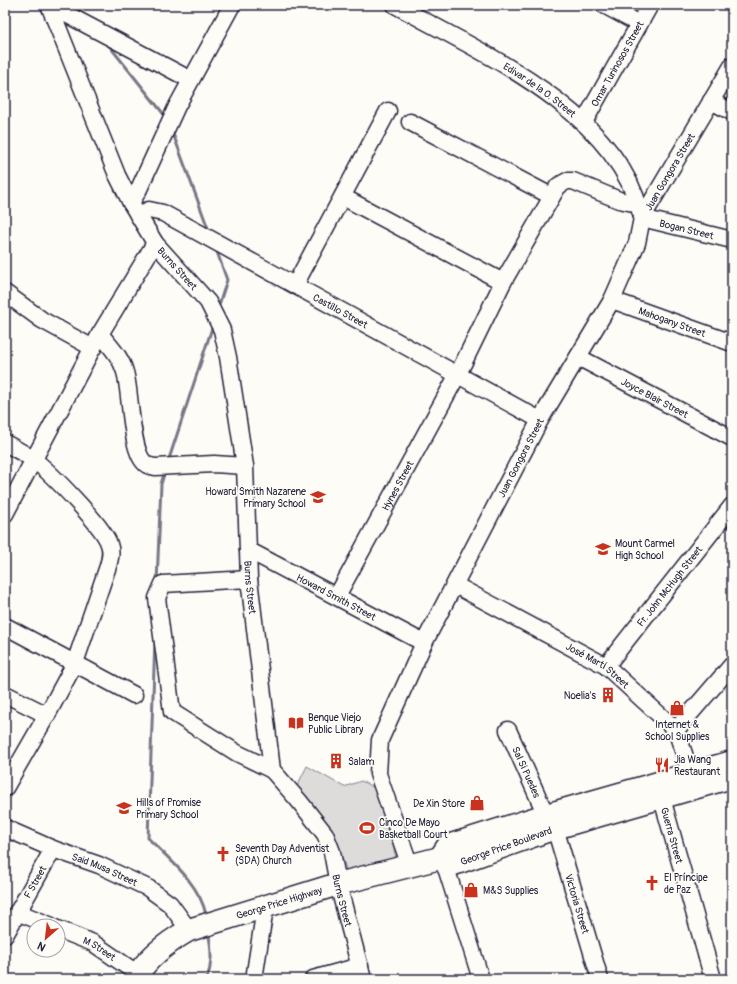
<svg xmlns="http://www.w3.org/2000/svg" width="737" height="984" font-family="Pangolin,sans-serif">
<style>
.green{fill:#dddcdb;stroke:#807f8b}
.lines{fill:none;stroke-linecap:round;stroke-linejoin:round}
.stream{stroke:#787885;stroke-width:3}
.minor-casing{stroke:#22223b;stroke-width:19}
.highway-casing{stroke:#22223b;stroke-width:25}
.minor{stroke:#fdfcf7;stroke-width:16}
.highway{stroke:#fdfcf7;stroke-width:22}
.labels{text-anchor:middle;stroke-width:3.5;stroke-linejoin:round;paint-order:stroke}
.street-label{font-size:10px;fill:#22223b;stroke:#fdfcf7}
.poi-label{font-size:10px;fill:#22223b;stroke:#fdfcf7;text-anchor:start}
</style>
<rect width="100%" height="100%" fill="#fdfcf7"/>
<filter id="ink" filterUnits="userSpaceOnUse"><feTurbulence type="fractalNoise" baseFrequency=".025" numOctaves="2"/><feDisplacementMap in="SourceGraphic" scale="8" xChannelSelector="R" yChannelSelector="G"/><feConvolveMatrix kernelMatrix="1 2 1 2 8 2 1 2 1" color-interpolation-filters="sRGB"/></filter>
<g filter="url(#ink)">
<path class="green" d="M307 766 344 787 361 781 375 788 397 860 349 877 335 839 297 786Z"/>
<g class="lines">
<path class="stream" d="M76 5 85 16
M107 43 166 117
M172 131 209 231
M216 249 227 280 218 308
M168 462 213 325
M157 583 161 484 165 471
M155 639 148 838C169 859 200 884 206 915
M207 979C212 964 212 952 209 936"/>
<g class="minor-casing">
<g id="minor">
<path id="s1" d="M49 5 117 175 131 203 155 243 208 302 222 330 228 357 245 466 249 579 272 770 299 801 325 834 332 852 338 884 363 979"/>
<path d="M49 5 191 80"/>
<path id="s2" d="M395 5C479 51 614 110 640 211"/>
<path d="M604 5 639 24"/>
<path d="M711 101 732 112"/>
<path d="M410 122 551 196"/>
<path id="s3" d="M584 122 650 5"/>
<path d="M343 197 503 282"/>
<path d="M131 203 138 191 177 106 232 5"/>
<path id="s4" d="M138 215 149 210 163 213 540 420"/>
<path id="s5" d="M642 218 732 240"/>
<path d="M295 285 388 111"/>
<path d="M5 293 42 320 93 348"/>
<path id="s6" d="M612 300 732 343"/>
<path d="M100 334C110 346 121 357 125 372 131 391 130 453 146 464 148 466 152 466 155 467L214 464 245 466"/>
<path id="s7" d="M578 357 732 438"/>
<path d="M5 443C14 448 25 454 34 460 50 472 104 527 109 544 112 552 110 559 108 566L75 663 47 715 5 788"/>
<path d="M5 514 100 334 155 243"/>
<path id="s8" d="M248 550 424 643"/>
<path d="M249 579 163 584 157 598 172 712 237 753 272 770"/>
<path id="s9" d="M455 585 606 666 676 730 694 783"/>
<path id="s10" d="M337 596 458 374 503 282 558 186 567 181H573L619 200 638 204"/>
<path d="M5 626 134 695"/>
<path id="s11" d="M606 666 732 506"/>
<path d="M5 694 47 715"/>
<path id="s12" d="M508 730 546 815"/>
<path d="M676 730 732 665"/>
<path id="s13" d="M659 788 713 979"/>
<path id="s14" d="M5 828 53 849 99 865 148 888 170 904 189 930"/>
<path id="s15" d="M555 828 600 979"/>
<path d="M440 858 447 871 481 979"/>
<path id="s16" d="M410 866 378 774 380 740 424 643 540 420 612 300 637 243 642 218 732 66"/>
<path d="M17 912 52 926"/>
<path id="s17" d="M58 929 93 943 138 974"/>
<path id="s18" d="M5 935 53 849"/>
<path d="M254 979 265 908"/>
<path d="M313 979 360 966"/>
</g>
</g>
<g class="highway-casing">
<g id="highway">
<path id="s19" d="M732 762 546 815 448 846 440 858 454 864 555 828 732 777"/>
<path id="s20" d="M135 979C147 957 168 942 189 930L338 884 440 858"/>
</g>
</g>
<use href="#minor" class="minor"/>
<use href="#highway" class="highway"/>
</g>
</g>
<defs>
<g id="school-bare" transform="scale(1.2)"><path d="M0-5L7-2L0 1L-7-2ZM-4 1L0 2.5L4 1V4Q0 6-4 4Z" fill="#c8321e" stroke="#fdfcf7" stroke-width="2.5" paint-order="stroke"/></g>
<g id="building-bare" transform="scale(1.2)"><path d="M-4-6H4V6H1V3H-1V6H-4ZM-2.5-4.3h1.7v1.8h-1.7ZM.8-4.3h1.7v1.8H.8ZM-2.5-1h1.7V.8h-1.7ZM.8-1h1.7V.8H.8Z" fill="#c8321e" stroke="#fdfcf7" stroke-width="2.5" paint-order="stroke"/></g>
<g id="shop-bare" transform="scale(1.2)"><path d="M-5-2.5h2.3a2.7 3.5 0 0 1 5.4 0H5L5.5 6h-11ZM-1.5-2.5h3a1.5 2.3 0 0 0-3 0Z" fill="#c8321e" stroke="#fdfcf7" stroke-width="2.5" paint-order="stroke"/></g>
<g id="library-bare" transform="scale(1.2)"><path d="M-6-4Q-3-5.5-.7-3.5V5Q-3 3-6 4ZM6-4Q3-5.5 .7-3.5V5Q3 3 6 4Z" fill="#c8321e" stroke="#fdfcf7" stroke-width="2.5" paint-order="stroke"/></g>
<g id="restaurant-bare" transform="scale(1.2)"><path d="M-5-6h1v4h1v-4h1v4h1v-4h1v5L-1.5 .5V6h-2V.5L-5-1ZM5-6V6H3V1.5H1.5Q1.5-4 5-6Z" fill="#c8321e" stroke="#fdfcf7" stroke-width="2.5" paint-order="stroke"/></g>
<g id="stadium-bare" transform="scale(1.2)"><path d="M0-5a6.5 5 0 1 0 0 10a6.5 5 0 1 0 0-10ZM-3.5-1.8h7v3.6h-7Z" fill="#c8321e" stroke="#fdfcf7" stroke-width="2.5" paint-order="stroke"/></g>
<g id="church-bare" transform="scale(1.2)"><path d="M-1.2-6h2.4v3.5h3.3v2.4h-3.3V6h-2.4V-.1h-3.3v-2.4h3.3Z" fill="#c8321e" stroke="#fdfcf7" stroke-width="2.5" paint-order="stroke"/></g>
</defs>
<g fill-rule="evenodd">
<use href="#school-bare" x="318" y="497"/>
<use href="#school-bare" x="603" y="549"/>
<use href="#building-bare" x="608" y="695"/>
<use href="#shop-bare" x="677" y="708"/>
<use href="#library-bare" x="296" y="723"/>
<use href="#building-bare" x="336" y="761"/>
<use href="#restaurant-bare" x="662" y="765"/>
<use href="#shop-bare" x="477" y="803"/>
<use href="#school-bare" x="124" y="808"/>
<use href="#stadium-bare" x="367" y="828"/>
<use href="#church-bare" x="223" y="854"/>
<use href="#church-bare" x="652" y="883"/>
<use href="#shop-bare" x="471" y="890"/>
</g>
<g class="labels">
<g class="street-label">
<text dy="4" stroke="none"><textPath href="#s3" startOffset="67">Omar Turinosos Street</textPath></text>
<text dy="4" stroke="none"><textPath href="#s2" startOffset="168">Edivar de la O. Street</textPath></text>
<text dy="4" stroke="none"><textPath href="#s16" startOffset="771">Juan Gongora Street</textPath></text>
<text dy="4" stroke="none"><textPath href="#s5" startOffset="46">Bogan Street</textPath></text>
<text dy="4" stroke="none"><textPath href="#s1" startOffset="295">Burns Street</textPath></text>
<text dy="4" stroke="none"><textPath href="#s4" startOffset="229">Castillo Street</textPath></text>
<text dy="4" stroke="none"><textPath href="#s6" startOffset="64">Mahogany Street</textPath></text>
<text dy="4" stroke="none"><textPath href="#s7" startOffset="87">Joyce Blair Street</textPath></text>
<text dy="4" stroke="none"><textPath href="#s16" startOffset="447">Juan Gongora Street</textPath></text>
<text dy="4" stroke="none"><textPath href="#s10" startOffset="126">Hynes Street</textPath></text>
<text dy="4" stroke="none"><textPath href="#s11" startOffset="102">Fr. John McHugh Street</textPath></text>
<text dy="4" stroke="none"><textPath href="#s1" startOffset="631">Burns Street</textPath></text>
<text dy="4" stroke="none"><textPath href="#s8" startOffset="100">Howard Smith Street</textPath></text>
<text dy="4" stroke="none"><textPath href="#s9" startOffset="164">José Martí Street</textPath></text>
<text dy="4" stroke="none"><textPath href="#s12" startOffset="46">Sal Si Puedes</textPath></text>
<text dy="4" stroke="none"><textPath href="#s13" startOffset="49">Guerra Street</textPath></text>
<text dy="4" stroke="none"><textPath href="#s19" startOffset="381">George Price Boulevard</textPath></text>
<text dy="4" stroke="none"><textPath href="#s14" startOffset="108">Said Musa Street</textPath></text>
<text dy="4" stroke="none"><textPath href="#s18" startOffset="61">F Street</textPath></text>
<text dy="4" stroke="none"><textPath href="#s1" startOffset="967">Burns Street</textPath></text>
<text dy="4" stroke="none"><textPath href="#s20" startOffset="168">George Price Highway</textPath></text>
<text dy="4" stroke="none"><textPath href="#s15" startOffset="79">Victoria Street</textPath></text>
<text dy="4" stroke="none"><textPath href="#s17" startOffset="46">M Street</textPath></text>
</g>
<g class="poi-label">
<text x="306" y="495" text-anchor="end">Howard Smith Nazarene<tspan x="306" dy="12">Primary School</tspan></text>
<text x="615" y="547">Mount Carmel<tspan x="615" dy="12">High School</tspan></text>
<text x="596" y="699" text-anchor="end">Noelia's</text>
<text x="308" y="721">Benque Viejo<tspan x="308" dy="12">Public Library</tspan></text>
<text x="677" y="728" text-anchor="middle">Internet &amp;<tspan x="677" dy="12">School Supplies</tspan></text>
<text x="674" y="763">Jia Wang<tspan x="674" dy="12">Restaurant</tspan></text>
<text x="348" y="765">Salam</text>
<text x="136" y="806">Hills of Promise<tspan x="136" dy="12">Primary School</tspan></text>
<text x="465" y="807" text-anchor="end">De Xin Store</text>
<text x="379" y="826">Cinco De Mayo<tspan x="379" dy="12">Basketball Court</tspan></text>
<text x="235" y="852">Seventh Day Adventist<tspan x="235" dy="12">(SDA) Church</tspan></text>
<text x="664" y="881">El Príncipe<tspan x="664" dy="12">de Paz</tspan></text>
<text x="483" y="894">M&amp;S Supplies</text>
</g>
</g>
<rect width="737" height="984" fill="none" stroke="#fdfcf7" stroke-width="20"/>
<rect x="10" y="10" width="717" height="964" fill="none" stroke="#22223b" stroke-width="1.5" filter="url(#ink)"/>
<g transform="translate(46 938) rotate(208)"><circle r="19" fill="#fdfcf7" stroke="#a5a5ac"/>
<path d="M0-3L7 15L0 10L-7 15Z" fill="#c8321e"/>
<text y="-6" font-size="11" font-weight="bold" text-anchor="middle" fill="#22223b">N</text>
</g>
</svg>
